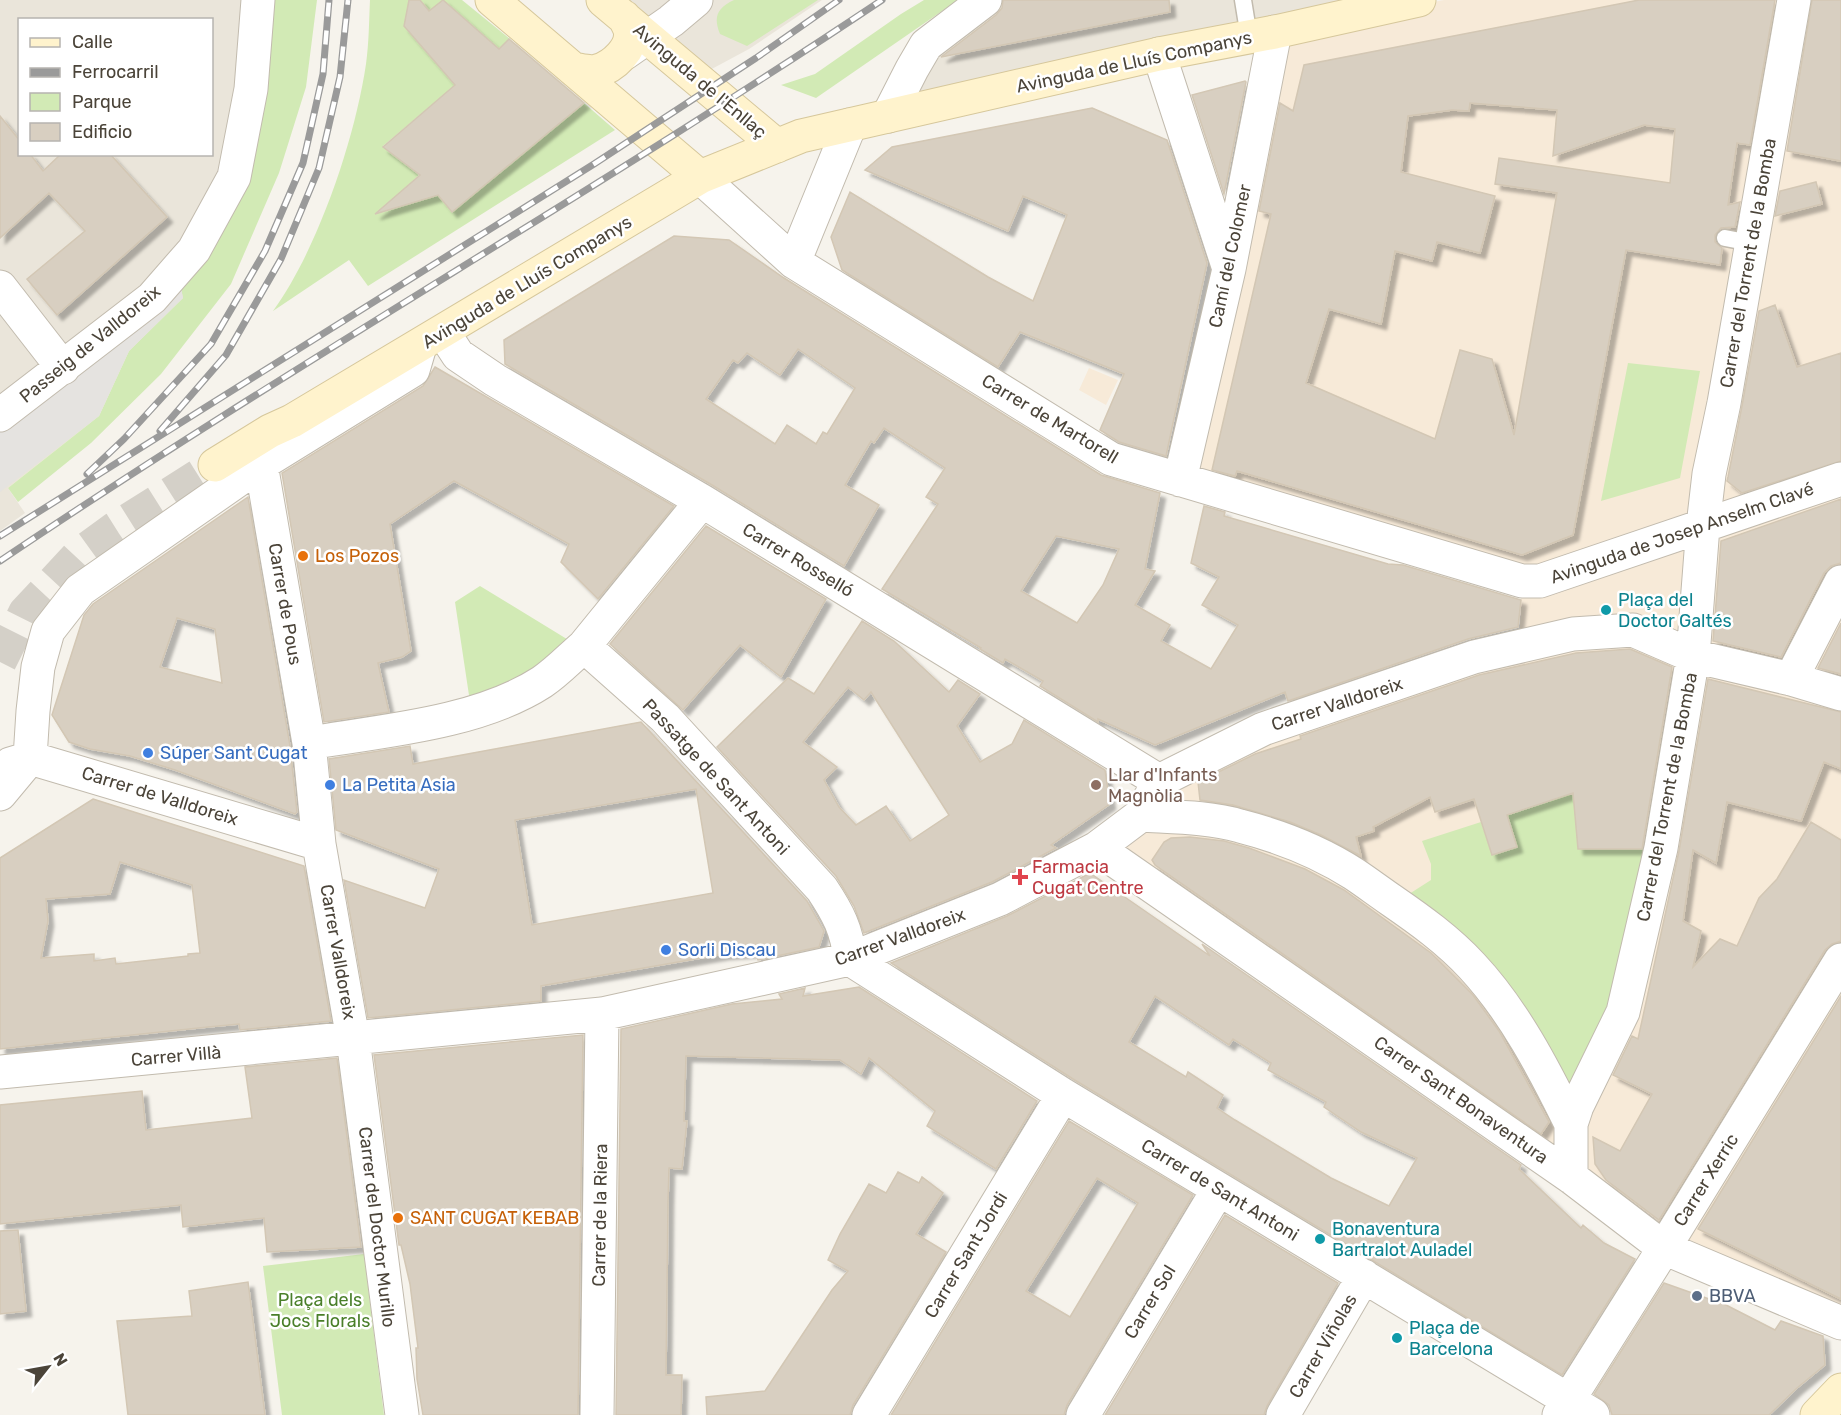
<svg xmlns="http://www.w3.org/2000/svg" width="1841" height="1415" font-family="Rubik,sans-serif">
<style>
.residential{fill:#eae5da;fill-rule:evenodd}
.commercial{fill:#f7ead8}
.green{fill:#d2eab5}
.parking{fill:#e5e3e0}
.building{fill:#d8cfc1;stroke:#d3c7b4;stroke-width:1.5;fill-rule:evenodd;filter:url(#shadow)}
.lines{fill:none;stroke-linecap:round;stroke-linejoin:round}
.secondary-tunnel{stroke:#d4d0c8;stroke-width:33;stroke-dasharray:33 16;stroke-linecap:butt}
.lane-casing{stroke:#c2bbae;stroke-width:19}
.street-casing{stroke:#c2bbae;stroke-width:35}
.secondary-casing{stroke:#d6c79b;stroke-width:35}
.lane{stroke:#fff;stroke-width:16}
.street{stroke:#fff;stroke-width:33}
.secondary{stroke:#fff3cd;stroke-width:33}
.rail-casing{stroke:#9a9a9a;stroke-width:7}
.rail{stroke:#fff;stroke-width:4.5;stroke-dasharray:14;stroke-linecap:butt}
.food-dot{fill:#e8710a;stroke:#fff;stroke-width:2}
.culture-dot{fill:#0f9aa8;stroke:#fff;stroke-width:2}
.shop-dot{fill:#3f7fe0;stroke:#fff;stroke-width:2}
.education-dot{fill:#8d6e63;stroke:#fff;stroke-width:2}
.health-dot{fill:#e0444e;stroke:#fff;stroke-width:2}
.service-dot{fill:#5c6f8a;stroke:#fff;stroke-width:2}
.labels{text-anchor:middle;stroke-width:5;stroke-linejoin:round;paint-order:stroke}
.street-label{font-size:18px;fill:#4b4439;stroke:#fff}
.food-label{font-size:18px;fill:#c56008;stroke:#fff;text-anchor:start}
.culture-label{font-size:18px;fill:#0d838f;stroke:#fff;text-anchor:start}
.shop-label{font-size:18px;fill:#366cbe;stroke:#fff;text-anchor:start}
.education-label{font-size:18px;fill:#785e54;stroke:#fff;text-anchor:start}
.health-label{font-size:18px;fill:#be3a42;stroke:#fff;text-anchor:start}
.service-label{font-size:18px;fill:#4e5e75;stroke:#fff;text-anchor:start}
.park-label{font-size:18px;fill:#4a7f2a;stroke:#fff}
</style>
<defs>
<filter id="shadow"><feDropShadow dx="5.5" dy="5.5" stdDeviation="1.5" flood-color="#0004"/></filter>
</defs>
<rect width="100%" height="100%" fill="#f6f3ec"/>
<path class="residential" d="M0 0H268L183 298 129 351 99 416 8 488 25 513 0 531ZM20 20H212V154H20Z
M620 0H822L749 49 708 71Z
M985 0H1356L1170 36 902 106 912 69Z"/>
<path class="commercial" d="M1444 0H1841V1323L1664 1248 1097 848 1159 781 1519 647 1522 580 1180 480 1275 32Z
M1089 368 1118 380 1106 405 1079 390Z"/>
<path class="green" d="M268 0H317L306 87 279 173 231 284 161 374 91 443 18 502 8 488 99 416 129 351 183 298 180 283 196 260Z
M370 0H462L510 39 383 146 419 175 401 192 411 203 437 194 452 212 584 103 615 130 368 286 349 260 273 311C318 249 355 139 366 64 369 43 369 21 370 0Z
M734 0H818L747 46 720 34C713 17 717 8 734 0Z
M924 0H958L816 98 781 85 815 74 901 14Z
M1628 363 1700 371 1680 478 1601 501Z
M480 586 575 644 538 673 470 702 455 602Z
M1541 782 1573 784 1578 849 1661 848 1577 1106 1547 1076 1395 903 1431 880V864L1422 841 1481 822 1492 855 1516 847 1506 815 1547 802Z
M364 1254 384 1415H282L263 1266Z"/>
<path class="parking" d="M180 283 183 298 129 351 99 416 0 492V415Z"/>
<path class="building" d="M409 0H420L429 11 443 0 499 49 509 39 584 103 452 212 438 195 375 214 420 175 383 147 455 85 404 26Z
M1003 0H1169L1170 12 941 57 996 15 1002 8Z
M1639 0H1775L1750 145 1737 143 1728 205 1740 202 1735 227 1721 228 1715 235V242L1722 248 1720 265 1626 250 1573 535 1522 555 1237 471 1235 476 1212 470 1271 214 1259 211 1280 103 1293 111 1304 65ZM1470 103 1557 110 1553 156 1644 125 1675 129 1670 183 1499 158 1495 184 1557 193 1514 435 1492 359 1460 350 1435 439 1306 383 1329 309 1381 324 1395 251 1432 261 1437 242 1480 253 1495 196 1401 172 1408 116 1452 110 1469 111Z
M1812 0H1841V161L1787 151Z
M1245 81 1246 82 1224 194 1192 95Z
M1092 108 1167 140 1207 263 1166 456 1119 442 1100 430 1124 374 1020 332 998 367 842 270 831 237 850 192 988 277 1033 301 1067 215 1023 196 1008 231 865 170 892 147Z
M0 116 20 141V154H30L43 171 61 154H110L167 217 57 315 27 279 85 231 49 193 0 238Z
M1816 182 1822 204 1775 216 1780 191Z
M674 236 729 240 784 278 1101 475 1160 493 1145 569 1155 571 1135 605 1170 625 1161 641 1211 669 1238 625 1202 605 1219 577 1191 563 1204 506 1225 512 1224 516 1388 564 1403 565 1521 600 1518 627 1468 639 1288 701 1285 692 1155 745 1098 719V722L1040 686 1043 681 1005 659 1003 663 980 649 981 648 882 589 938 504 926 497 945 468 884 428 874 443 871 441 845 485 879 505 844 566 712 485 505 364 504 340ZM798 349 855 388 827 434 823 432 816 444 787 425 775 444 706 399 733 360 738 363 747 353 780 375ZM1056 536 1119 549 1103 585 1077 623 1021 591Z
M1775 305 1797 367 1841 353V461L1742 493 1727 481 1728 477 1742 406 1759 311Z
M435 367 674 506 598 599 561 562 569 544 454 481 390 524 411 651 402 657 378 663 389 712 324 722 282 473 423 386Z
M248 497 290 746 297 812 295 814 175 770 130 756 90 749 69 742 52 715 84 615 93 604ZM177 618 215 629 222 683 160 667Z
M1841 499V563L1831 566 1824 573 1781 657 1713 641 1721 541Z
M706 526 826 599 781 677 740 645 683 710 610 644Z
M862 621 894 641 949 692 958 680 980 694 957 726 980 762 1012 744 1024 720 1105 770 1110 804 1051 845 1056 848 992 882 864 933 854 906 836 876 717 747 788 678 814 694ZM848 687 864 700 871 692 949 815 910 841 886 806 856 825 839 807 824 780 837 767 803 742Z
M1841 623V674L1818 668Z
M1630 649 1672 667 1642 849H1578L1573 793 1507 815 1517 847 1492 855 1474 799 1435 812 1430 797 1373 827 1374 831 1356 837 1361 856 1321 835 1290 822 1233 805 1200 800 1198 782 1255 754 1301 739 1300 736 1479 675 1576 653Z
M1708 679 1841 712V769L1824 762 1801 821 1727 802 1716 863 1693 850 1683 921 1701 931 1693 967 1720 939 1737 946 1759 898 1777 879 1811 822 1841 840V941L1832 944 1825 950 1659 1220 1606 1180 1595 1164 1593 1137 1620 1151 1652 1094 1613 1075 1632 1036 1638 1039 1679 851Z
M641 722 807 901 824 931 819 947 758 960 754 952 724 954 541 986V1001L368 1018 344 880 425 908 439 869 336 830 329 759 410 746 413 764ZM696 789 713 893 532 925 515 820Z
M93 799 304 866 331 1021 240 1030 239 1024 208 1027 0 1049V858ZM120 862 192 885 200 953 188 954V956L116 964 115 958 94 961V954L41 958 48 921 46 899 110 894Z
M1190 837 1224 841 1249 848 1305 869 1344 890 1431 953 1473 995 1499 1031 1549 1122 1541 1134 1155 865 1152 860 1164 842 1171 838Z
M1090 873 1210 956 1202 944 1521 1165 1519 1169 1581 1228 1583 1225 1604 1243 1635 1259 1562 1375 1073 1079 891 963 1007 916ZM1155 996 1229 1045 1233 1039 1271 1063 1268 1070 1326 1102 1324 1107 1361 1132 1417 1158 1389 1206 1331 1178 1235 1120 1217 1108 1223 1095 1188 1072 1186 1077 1129 1042Z
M859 987 1037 1101 996 1169 927 1126 935 1111 869 1058 861 1074 840 1060 686 1056 684 1121H687L682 1169 669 1168 668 1201 666 1375H682L681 1415H616L621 1029 732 1004 782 999 779 994 805 988 803 996Z
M1841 996V1299L1698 1229Z
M583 1035 578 1415H423L417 1379 416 1348H418L410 1284 401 1245H399L374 1055Z
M337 1058 361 1247 267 1252 264 1218 183 1227 181 1205 0 1224V1105L142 1091 146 1130 252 1118 245 1067Z
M1069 1121 1193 1195 1067 1405 1064 1415H891ZM1097 1178 1138 1203 1070 1317 1026 1291Z
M898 1172 919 1183 922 1177 943 1193 916 1234 946 1252 853 1405 850 1415H707L706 1397 765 1391 832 1290 848 1271 828 1260 840 1234 869 1184 886 1193Z
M1225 1215 1338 1283 1267 1406 1264 1415H1105Z
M18 1230 26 1311 0 1314V1231Z
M248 1282 265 1415H128L117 1321 192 1316 189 1291Z
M1664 1283 1726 1305 1775 1330 1781 1321 1823 1336 1825 1365 1797 1388 1769 1415H1612L1609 1405 1594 1394Z"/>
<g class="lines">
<path class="secondary-tunnel" d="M0 662 25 612 79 554 115 528 215 465"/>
<g class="lane-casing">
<path id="lane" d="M1243 0 1249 37
M1725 238 1751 243"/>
</g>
<g class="street-casing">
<path id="street" d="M625 53 671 21 696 0
M1159 54 1228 266
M888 116 912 69 926 45 985 0
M700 177 794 262 1111 459 1522 581H1540L1841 479
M794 262 850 125
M0 287 63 368
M443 332 458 355 495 380 702 501 1159 781
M0 415 152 298 194 250 234 177 251 89 258 0
M261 464 309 743 319 844 353 1039 402 1415
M1180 480 1229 269 1275 32
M584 646 702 501
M1791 679 1841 582
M309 743C382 731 479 723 542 682 557 672 570 658 584 646L665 718 822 889C838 913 847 930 850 959L1063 1095 1593 1415
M10 764 30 758 319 844
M0 794 30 758 33 711 38 667 48 631 80 590 261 464 413 370 420 346
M1141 815C1174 817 1209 817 1240 826 1279 836 1320 852 1354 874 1366 882 1378 891 1391 900 1420 920 1448 940 1472 966 1514 1011 1544 1069 1571 1124
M1097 848 1571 1177 1664 1248 1841 1323
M0 1072 602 1014 850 959 1000 899 1097 848 1141 815 1159 781 1263 729 1474 657 1573 634 1633 630 1693 656 1791 679 1841 694
M1571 1177V1124L1577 1106 1623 1012 1661 848 1693 656 1703 526 1709 474 1724 403 1794 0
M597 1415 602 1014
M869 1415 1063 1095
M1083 1415 1218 1190
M1283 1415 1364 1276
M1559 1415 1664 1248 1841 960"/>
</g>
<g class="secondary-casing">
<path id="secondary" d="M492 0 700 177
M603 0 777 146
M573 69C580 70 590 73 597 71 613 67 634 48 630 30 629 26 626 21 624 17
M215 465 270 431 292 421 700 177 801 136 1159 54 1275 32 1419 0
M1817 1415 1841 1390"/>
</g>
<use href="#lane" class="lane"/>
<use href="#street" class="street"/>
<use href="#secondary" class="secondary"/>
<g class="rail-casing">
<path id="rail" d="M160 431 226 355 281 259 319 168 340 77 348 0
M87 474 124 439 211 344 265 251 303 163 323 74 329 0
M0 536 594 164 756 58 839 0
M0 561C289 366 592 194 882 0"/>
</g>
<use href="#rail" class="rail"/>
</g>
<g class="food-dot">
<circle cx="303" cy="556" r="6"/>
<circle cx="398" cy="1218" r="6"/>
</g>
<g class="culture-dot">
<circle cx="1606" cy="610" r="6"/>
<circle cx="1320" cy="1239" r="6"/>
<circle cx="1397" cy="1338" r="6"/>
</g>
<g class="shop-dot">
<circle cx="148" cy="753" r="6"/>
<circle cx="330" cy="785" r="6"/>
<circle cx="666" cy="950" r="6"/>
</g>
<circle class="education-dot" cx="1096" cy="785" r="6"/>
<path class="health-dot" d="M1017 868h6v6h6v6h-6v6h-6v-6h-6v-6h6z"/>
<circle class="service-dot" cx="1697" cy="1296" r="6"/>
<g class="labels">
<g class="street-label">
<text transform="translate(1134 62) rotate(-12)" y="6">Avinguda de Lluís Companys</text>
<text transform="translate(700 81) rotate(40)" y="6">Avinguda de l'Enllaç</text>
<text transform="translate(1230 256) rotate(-78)" y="6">Camí del Colomer</text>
<text transform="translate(1748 263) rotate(-80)" y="6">Carrer del Torrent de la Bomba</text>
<text transform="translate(527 282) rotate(-31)" y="6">Avinguda de Lluís Companys</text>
<text transform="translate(90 344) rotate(-39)" y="6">Passeig de Valldoreix</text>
<text transform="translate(1050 419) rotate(31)" y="6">Carrer de Martorell</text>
<text transform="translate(1682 533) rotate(-19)" y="6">Avinguda de Josep Anselm Clavé</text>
<text transform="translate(798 560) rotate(31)" y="6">Carrer Rosselló</text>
<text transform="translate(285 604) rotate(80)" y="6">Carrer de Pous</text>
<text transform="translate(1337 704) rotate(-18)" y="6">Carrer Valldoreix</text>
<text transform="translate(716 777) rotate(47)" y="6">Passatge de Sant Antoni</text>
<text transform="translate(160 796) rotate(17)" y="6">Carrer de Valldoreix</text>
<text transform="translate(1667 797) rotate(-79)" y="6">Carrer del Torrent de la Bomba</text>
<text transform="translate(900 937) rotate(-20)" y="6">Carrer Valldoreix</text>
<text transform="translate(338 952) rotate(80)" y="6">Carrer Valldoreix</text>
<text transform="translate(176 1056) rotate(-5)" y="6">Carrer Villà</text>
<text transform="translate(1461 1100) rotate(35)" y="6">Carrer Sant Bonaventura</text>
<text transform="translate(1706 1180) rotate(-58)" y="6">Carrer Xerric</text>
<text transform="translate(1220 1190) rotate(31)" y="6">Carrer de Sant Antoni</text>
<text transform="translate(600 1215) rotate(-89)" y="6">Carrer de la Riera</text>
<text transform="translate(377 1227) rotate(83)" y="6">Carrer del Doctor Murillo</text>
<text transform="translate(966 1255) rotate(-59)" y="6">Carrer Sant Jordi</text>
<text transform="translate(1150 1302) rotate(-59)" y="6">Carrer Sol</text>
<text transform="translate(1323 1346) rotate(-60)" y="6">Carrer Viñolas</text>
</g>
<g class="food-label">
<text x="315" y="562">Los Pozos</text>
<text x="410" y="1224">SANT CUGAT KEBAB</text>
</g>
<g class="culture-label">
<text x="1618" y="606">Plaça del<tspan x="1618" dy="21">Doctor Galtés</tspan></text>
<text x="1332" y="1235">Bonaventura<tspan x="1332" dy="21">Bartralot Auladel</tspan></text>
<text x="1409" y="1334">Plaça de<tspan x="1409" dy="21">Barcelona</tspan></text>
</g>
<g class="shop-label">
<text x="160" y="759">Súper Sant Cugat</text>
<text x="342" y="791">La Petita Asia</text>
<text x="678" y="956">Sorli Discau</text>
</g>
<g class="education-label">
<text x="1108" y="781">Llar d'Infants<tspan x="1108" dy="21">Magnòlia</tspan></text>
</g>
<g class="health-label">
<text x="1032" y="873">Farmacia<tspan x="1032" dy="21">Cugat Centre</tspan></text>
</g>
<g class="service-label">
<text x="1709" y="1302">BBVA</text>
</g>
<g class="park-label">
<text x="320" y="1306">Plaça dels<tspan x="320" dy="21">Jocs Florals</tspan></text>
</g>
</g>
<rect x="18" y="18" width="195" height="138" fill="#ffffff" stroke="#b7b4b0" stroke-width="1.5"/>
<rect x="30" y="38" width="30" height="9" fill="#fff3cd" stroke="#b7b4b0" stroke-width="1.5"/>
<text x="72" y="48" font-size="18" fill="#4b4439">Calle</text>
<rect x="30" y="68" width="30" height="9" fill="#9a9a9a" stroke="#b7b4b0" stroke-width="1.5"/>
<text x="72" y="78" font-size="18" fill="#4b4439">Ferrocarril</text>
<rect x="30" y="93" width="30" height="18" fill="#d2eab5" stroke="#b7b4b0" stroke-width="1.5"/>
<text x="72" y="108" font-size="18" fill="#4b4439">Parque</text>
<rect x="30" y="123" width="30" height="18" fill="#d8cfc1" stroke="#b7b4b0" stroke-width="1.5"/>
<text x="72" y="138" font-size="18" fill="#4b4439">Edificio</text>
<g transform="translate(48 1367) rotate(59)" stroke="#ffffff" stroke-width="4.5" paint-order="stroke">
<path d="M0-4.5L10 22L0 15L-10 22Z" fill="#4b4439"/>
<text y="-9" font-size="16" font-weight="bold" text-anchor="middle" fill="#4b4439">N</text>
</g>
</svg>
